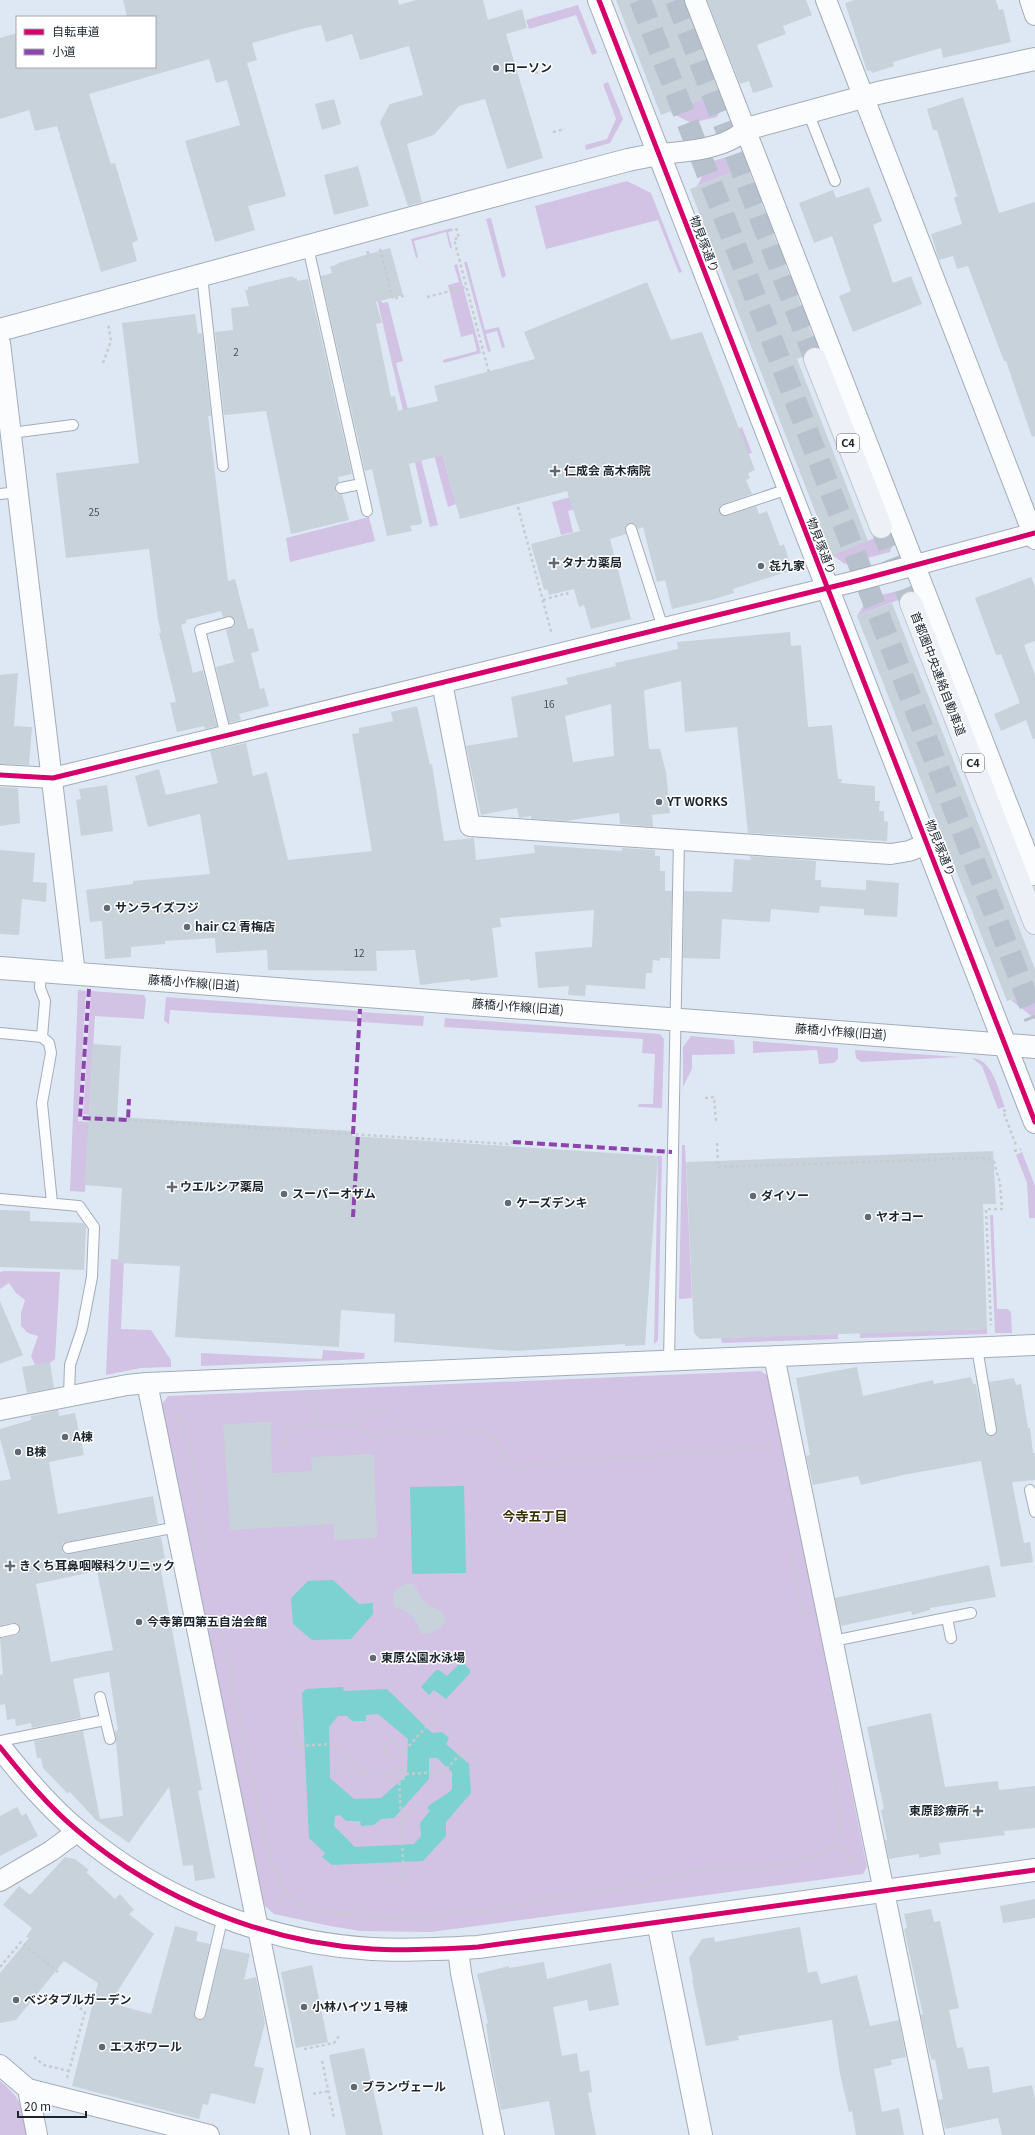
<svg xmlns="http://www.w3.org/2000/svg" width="1035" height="2135" font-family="Georgia,'Noto Sans JP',serif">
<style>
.green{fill:#d2c2e4}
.water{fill:#7bd2d1;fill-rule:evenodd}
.building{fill:#c7d2da;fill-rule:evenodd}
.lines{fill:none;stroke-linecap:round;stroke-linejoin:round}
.motorway-tunnel{stroke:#b7c1cd;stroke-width:22;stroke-dasharray:22 11;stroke-linecap:butt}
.service-casing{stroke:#a4acb7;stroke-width:12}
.minor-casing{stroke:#a4acb7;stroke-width:22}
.tertiary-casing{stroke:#a4acb7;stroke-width:24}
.motorway-casing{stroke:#c1c7cd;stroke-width:24}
.path{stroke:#c7cbd0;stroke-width:2.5;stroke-dasharray:3 3;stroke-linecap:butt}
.service{stroke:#fafcfe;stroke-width:10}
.minor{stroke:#fafcfe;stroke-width:20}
.tertiary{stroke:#fafcfe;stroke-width:22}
.motorway{stroke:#eef0f7;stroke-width:22}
.quiet{stroke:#8e44ad;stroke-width:4;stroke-dasharray:8 4;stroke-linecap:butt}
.cycleway-casing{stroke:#fff;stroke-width:8}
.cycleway{stroke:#d6006c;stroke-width:5}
.poi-dot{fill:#606974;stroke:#fff;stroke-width:1.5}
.labels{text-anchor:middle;stroke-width:3;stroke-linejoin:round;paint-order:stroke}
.number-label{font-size:10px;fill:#48515b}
.shield{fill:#fff;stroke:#60666d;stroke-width:1}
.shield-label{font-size:11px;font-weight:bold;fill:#1c252f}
.poi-label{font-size:12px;font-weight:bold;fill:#1c252f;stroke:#fff;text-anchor:start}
.street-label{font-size:12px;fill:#1c252f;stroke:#fff}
.neighbourhood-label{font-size:13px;font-weight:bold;fill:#392e03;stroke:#fff}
</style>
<rect width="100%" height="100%" fill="#dee8f5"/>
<path class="green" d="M578 5 597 53 592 55 576 15 529 29 526 20Z
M608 82 623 119 610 143 586 150 585 145 607 139 616 119 603 84Z
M719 92 724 103 717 117 691 123 670 112Z
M733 155 748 166 697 186 710 162Z
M627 181 651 193 682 272 679 273 658 220 546 249 535 206Z
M491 218 506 276 502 278 486 219Z
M452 228 453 231 448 232 452 248H450L446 232 414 241 418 257 416 258 411 239Z
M366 251H369L382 303 388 302 403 361 396 363 438 525 430 527Z
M464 262H467L485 330 499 327 505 347 502 348 497 331 486 334 491 351 488 352Z
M457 264 481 353 444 363 443 360 477 351 473 334 461 337 448 285 459 282 454 265Z
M432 415 456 504 448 507 424 417Z
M742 427 752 453 568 511 573 532 561 535 552 502 746 450 738 429Z
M369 517 375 541 290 562 286 538Z
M890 532 894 542 890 552 845 564 832 555Z
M906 589 914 594 857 616 868 598Z
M78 990 86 991 78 1121 89 1122 85 1192 70 1191Z
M1035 990V1019L1011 1000Z
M91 991 144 995 146 999 144 1019 95 1016 89 1115 83 1114Z
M166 997 358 1011V1022L170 1010 169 1024 164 1021Z
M361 1012 424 1016 423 1026 361 1022Z
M445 1018 660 1034 664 1039 662 1108 638 1107 639 1104H653L655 1054 642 1053 643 1039 444 1027Z
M691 1036 734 1040 735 1054 692 1055V1069L683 1087V1047Z
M753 1041 838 1048V1059L834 1063 819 1064 817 1050 753 1053Z
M855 1050 960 1057 861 1062 856 1058Z
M972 1058C993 1059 998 1090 1005 1107L998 1109 982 1066Z
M682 1145H685L692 1298 679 1299Z
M1022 1152 1035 1186V1218H1029L1027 1183 1016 1155Z
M658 1156H662L658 1340 654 1344Z
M990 1215H993L997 1309H1007L1011 1312 1012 1333H995Z
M111 1259 124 1260 121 1329 151 1330 171 1360V1367L141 1368 106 1375Z
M4 1271 60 1272 55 1359 45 1366 35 1365 31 1356 38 1336 28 1333 21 1326V1313L25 1300 16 1293 9 1283 0 1289V1272Z
M987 1329V1334L860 1338V1333Z
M838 1334V1339L722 1343 721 1338Z
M323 1350 365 1353 364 1359 201 1366V1353L322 1359Z
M761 1371 768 1376 867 1867 863 1874 431 1932 360 1931 330 1926 274 1914 264 1905 162 1404 168 1396Z
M0 2081C24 2101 21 2106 27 2135H0Z"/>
<path class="water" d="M464 1486 466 1573 412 1574 410 1487Z
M333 1580 359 1604 373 1603V1614L351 1639 312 1640 293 1624 291 1598 308 1581Z
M463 1663 470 1670V1673L446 1699 434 1690 429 1695 421 1687 436 1670H439L447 1676 459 1664Z
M343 1687 344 1691 387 1689 432 1733 442 1732 449 1738 446 1744 469 1764 471 1793 446 1822V1836L423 1861 332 1865 322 1857 325 1853 309 1838 302 1693 306 1689ZM378 1714 408 1739 407 1775 381 1798 354 1799 330 1778 329 1727 338 1716H347L352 1721H366V1715ZM429 1758H437L452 1772V1789C444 1798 435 1799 427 1808L430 1811 420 1823 421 1836 414 1844 355 1847 334 1826 335 1816 340 1815 346 1821H360L361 1826 374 1825 381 1819 394 1818 429 1779Z"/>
<path class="building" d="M123 0H398L399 5 416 0H483L488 20 522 9 527 28 506 34 543 158 507 169 485 99 459 106 434 135 407 144 422 202 408 206 380 122 390 104 423 95 409 46 360 60 352 34 326 42 321 25 305 28 252 43 257 60 247 63 286 196 248 206 255 230 215 242 185 141 240 125 227 80 216 83 209 59 89 94 111 164 115 163 138 240 132 243 137 261 101 272 57 126 35 131 29 110 0 119V38L17 33V67H155V17H127Z
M616 0H684L719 93 661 115Z
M707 0H806L812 15 783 26 786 34 757 45 773 87 753 93 749 81 740 84Z
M854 0H996L999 10 1003 9 1011 42 943 58 941 48 893 62 894 66 872 73 870 70 867 71 845 3Z
M963 97 999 213 1035 202V436L1032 437 1006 361H1004L968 266 957 269 953 256 939 260 931 234 962 224 954 198 957 196 937 130H933L927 109Z
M334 99 341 124 322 130 315 104Z
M358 166 369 206 334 215 324 175Z
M747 166 817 347 810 348 805 352 803 357 797 359 868 541 832 555 690 189Z
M869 187 882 221 873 225 893 283 911 276 922 304 853 332 839 296 851 291 832 236 814 243 799 203 833 190 836 198Z
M390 248 403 295 376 302 382 323 376 324 391 397 395 396 398 411 438 401 434 386 535 359 524 332 647 282 671 340 702 332 755 470 748 473 750 478 746 480 752 494 723 504 719 508V512L727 516 756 506 759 514 767 511 780 546 784 544 792 570 733 589 734 593 714 599 672 609 665 580 657 582 643 527 638 529 635 524 629 523 625 527 626 534 610 539 631 619 591 629 584 605 579 607 574 589 549 595 547 589 544 590 531 544 580 531 567 491 460 519 443 455 409 464 422 522 421 524 410 526 412 531 387 536 372 469 365 471 321 276 332 273 330 267 338 264V263Z
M293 276V278H297V281L308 279 352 474 338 477 339 482 335 486 336 493 342 494 349 520 291 534 266 411 224 415 215 332 233 330 231 308 249 306 245 290H248V287Z
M195 314 198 334 202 333 211 416H208L228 581 235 579 248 629 253 628 259 651 251 653 260 689 264 688 269 706 239 714 241 720 229 723 216 667 234 662 226 630 234 626 235 620 230 616 223 617 221 611 186 620V623L181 625 193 673 203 670 217 726 205 729 204 726 177 732 170 703 176 702 159 633H161L158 619 149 549 66 558 56 473 139 463 122 323Z
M1031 577 1035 587V641L1024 645 1035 675V739H1033L1026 720 1001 731 994 714 1020 703 1001 654 996 655 975 598Z
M892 603 1035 969V990L1007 1001 857 616Z
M790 632 791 646 801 645 808 727 832 725 838 779H842L841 783 875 786V801H880L879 811H884V821L888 822 887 841 748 833 737 727 685 732 681 681 645 690 644 692 649 749H660L666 772 670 813 652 815 653 827 620 824 619 813 565 821 531 819V816L519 818 517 808 481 815 466 746 518 737 511 697 568 684 566 678 616 666 615 663 678 649 677 642ZM611 704 614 756 573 762 565 716Z
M18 673 14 726 32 727 29 765 0 764V675Z
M417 706 430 765 432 764 444 841 474 838 476 860 535 853 534 845 622 851V848L655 850V856H660V871H665V891H672L670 958H660V961L653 960 652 973H646L645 989 586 985 585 996 568 995 569 986 538 988 535 952 592 947 594 910 500 918 501 927 492 928 498 977 470 981V979L420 985 415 950 376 951 377 971 268 970 267 950 216 953 215 938 165 941V944L131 947V957L105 959 102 921 90 922 86 890 133 884V881L210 874 200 814 148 827 135 776 159 769 166 795 218 783 210 751 246 743 253 776 267 772 288 860 372 851 352 734 359 733V728L393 721 391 712Z
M107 785 113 831 81 836 76 800 81 799 79 789Z
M0 787 18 788 20 823 0 826Z
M0 850 35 853 33 882 47 883 46 902 22 899 19 935 0 934Z
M750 856 816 861 815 880H821V887L866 890V880L899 883 897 917 864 915V909L820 906 819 913 771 909 770 922 722 919 720 959 683 958 684 891 732 892 734 859 751 860Z
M93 1044 121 1046 117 1117 352 1131V1136L658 1156 645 1345 625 1346V1344L515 1351 394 1342 395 1314 341 1310 339 1347 175 1337 180 1266 118 1263 122 1188 85 1185Z
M993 1151 996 1204H983L987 1329 700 1339 694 1333 686 1162Z
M0 1210 30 1211V1221L83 1223 86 1227 84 1270 0 1267Z
M0 1301 23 1355 0 1364Z
M50 1362 54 1388 27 1393 22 1367Z
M857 1367 863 1396 933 1380 934 1384 971 1377 973 1384H976L985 1431 989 1436 995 1435 997 1429 989 1382 1014 1378 1016 1385 1021 1384 1028 1428H1030L1033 1453H1035V1480L1012 1482 1024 1543 1030 1542 1033 1562 1001 1567 981 1461 903 1475 861 1485 858 1476 813 1485 806 1456 810 1455 796 1378Z
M58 1410 59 1416 75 1413 84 1455 49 1462 58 1514 153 1496 158 1524 67 1542 63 1543 62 1549 63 1553 69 1554 161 1537 165 1558 159 1560 202 1790 198 1791 215 1878 195 1881 193 1865 183 1866 169 1787 129 1843 96 1820 70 1792 67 1793 43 1768 41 1758H37L34 1741 83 1731 100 1819 123 1816 115 1731 118 1730 109 1672 73 1679 81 1718 32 1728 31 1723 16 1726 15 1719 7 1720 5 1704 0 1705V1675L3 1674 0 1638 16 1635 19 1634 20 1628 16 1623 0 1625V1481L11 1479 0 1439V1429L31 1420V1416ZM97 1571 113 1650 51 1662 36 1584Z
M271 1422 272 1473 312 1471 311 1457 374 1454 377 1538 334 1540V1524L230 1530 223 1424Z
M989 1565 996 1597 930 1608V1610L912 1615 911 1611 841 1626 835 1598Z
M405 1584H414L422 1600 432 1607 442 1611 446 1620 440 1628 432 1633 422 1634 415 1619 405 1611 393 1606 394 1593 396 1589Z
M931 1713 945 1787 998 1781 999 1790 1035 1786V1828L1004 1831 1005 1835 939 1843 941 1854 919 1858V1854L889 1859 885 1840H887L881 1810 884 1809 867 1727Z
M17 1807 22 1816 26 1813 38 1836 0 1856V1816Z
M65 1857 75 1859 89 1870 86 1872 115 1899 120 1894 134 1910 129 1914 154 1934 110 2003 151 2014 175 1926 198 1932 196 1941 210 1944 194 2013V2016L198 2020H202L206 2015 222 1948 250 1954 244 1980 256 1977 265 2023 254 2066 264 2068 255 2104 211 2093 208 2105 203 2104 199 2119 72 2086 98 1983 64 1961 16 2020 0 2023V1973L29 1938 26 1937 32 1928 3 1905 19 1886 30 1895Z
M1035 1899V1918L1003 1923 1000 1906Z
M931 1909 934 1922 940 1921 959 2008 949 2010 957 2048 963 2047 968 2069 989 2066 993 2093 1032 2085 1035 2099V2135H1002L998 2118 945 2129 938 2100 943 2099 935 2059 932 2060 929 2052 921 2015H923L904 1929 907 1928 904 1914Z
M800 1927 808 1973 817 1971 821 1984 857 1975 870 2026 899 2020 906 2057 891 2060 892 2065 874 2069 882 2112 899 2108 904 2135H856L852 2111 849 2112 840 2074 832 2020 738 2036 739 2040 706 2046 692 1980 693 1979 689 1958 702 1939 714 1937 715 1942Z
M544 1962 547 1979 611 1963 619 2005 589 2011 587 2000 553 2007 562 2056 577 2053 580 2072 589 2070 592 2092 588 2093 596 2135H555L549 2101 501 2110 491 2060 486 2024 488 2023 477 1974 509 1966V1968Z
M312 1965 328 2042 296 2048 281 1972Z
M364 2048 383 2135H346L329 2055Z"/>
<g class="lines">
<path class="motorway-tunnel" d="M640 0 1035 1018
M676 0 815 359
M881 527 911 603"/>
<g class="service-casing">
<path id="service" d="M808 112 835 181
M308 247 367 511
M202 276 223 466
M11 433 73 425
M341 488 361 484
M0 494 18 492
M725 510 788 489
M631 529 663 628
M226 736 200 630 229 622
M41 971 40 988 45 1001 42 1037
M0 1033 42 1037 49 1043 51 1053 42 1103 52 1203
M0 1199 79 1206 94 1227 92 1277 82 1329 70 1365 69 1396
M977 1348 991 1430
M669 1361 679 839
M1030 1490 1035 1512
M68 1548 177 1527
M947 1618 951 1638
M0 1632 14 1629
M833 1641 971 1613
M100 1697 110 1739
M0 1741 105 1720
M200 2014 223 1916"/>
</g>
<g class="minor-casing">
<path id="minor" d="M695 0 1035 875
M826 0 1035 539
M1030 0 1035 15
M658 154C686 152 726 149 746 129
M0 343 75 974
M442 683 470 826 891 854 909 851 927 844
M0 775 53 778 852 582 1035 533
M774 1356 934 2135
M147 1383 300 2135
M0 1410 127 1385 147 1383 1035 1345
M0 1881 51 1851 78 1831
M458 1949 461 1973 494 2135
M0 2065 28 2089 209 2135
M28 2089 37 2135"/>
</g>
<g class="tertiary-casing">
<path id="tertiary" d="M599 0 1035 1122
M746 129 878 93 1035 59
M0 330 474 201 628 160 658 154
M0 968 1035 1047
M0 1747C24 1777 49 1807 78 1831 159 1900 267 1943 372 1949 407 1951 443 1949 478 1947L1035 1870
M658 1922 701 2135"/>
</g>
<g class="motorway-casing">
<path id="motorway" d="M815 359 881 527
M911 603 1035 923"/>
</g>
<path class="path" d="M535 73 547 69
M553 132 565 129
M456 228 459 238 454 239 456 247 489 373
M380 249 393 299 406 295
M427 297 466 287
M103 363 111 341 108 323
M518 507 552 635
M543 600 567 593 568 597
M705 1098 714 1097 716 1122
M1006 1110 1003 1111 1016 1145
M128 1120 508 1144 513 1142
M717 1143 718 1167 985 1158 994 1162 1000 1183 1002 1209H986L991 1325
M1014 1151 1021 1149
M314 1397 316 1426
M177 1415 190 1442 206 1554
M354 1424 365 1412 387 1410
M286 1449 285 1428 354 1424 367 1435 482 1430 493 1437 515 1470 526 1465 769 1447 770 1449
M791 1558 803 1615
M218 1615 257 1803 271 1861 288 1895 305 1907 338 1913 392 1917 483 1912 563 1895 639 1886 707 1867 765 1868 780 1865 825 1853 837 1843 840 1833 833 1761
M296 1720V1746L333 1744 370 1776 391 1775
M399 1747 392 1740 383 1750 395 1761 438 1714
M339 1758 362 1779 367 1774
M394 1770H402L406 1774 403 1779H395L391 1775Z
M406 1774 444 1772 463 1751 484 1767
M401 1822 420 1801
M837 1843 855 1861
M377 1879 404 1878 399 1779
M275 1903 288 1895
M0 1967 21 1942 58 1972
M304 2049 334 2043 339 2036
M34 2057 44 2065 69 2071
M322 2061 334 2118
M67 2078 85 2012 76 2005
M313 2094 329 2091"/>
<use href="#service" class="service"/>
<use href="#minor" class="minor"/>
<use href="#tertiary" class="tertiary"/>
<use href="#motorway" class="motorway"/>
<path class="quiet" d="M89 989 80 1118 128 1120 129 1099
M353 1134 360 1009
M513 1142 672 1152
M353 1217 358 1134"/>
<g class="cycleway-casing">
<path id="cycleway" d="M599 0 1035 1122
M0 775 53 778 852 582 1035 533
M0 1747C24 1777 49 1807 78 1831 159 1900 267 1943 372 1949 407 1951 443 1949 478 1947L1035 1870"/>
</g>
<use href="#cycleway" class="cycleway"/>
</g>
<g class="poi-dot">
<circle cx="496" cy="68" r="4"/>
<path d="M553 465h4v4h4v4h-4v4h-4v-4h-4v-4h4z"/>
<path d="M552 557h4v4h4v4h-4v4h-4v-4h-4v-4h4z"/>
<circle cx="761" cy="566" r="4"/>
<circle cx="659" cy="802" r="4"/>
<circle cx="107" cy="908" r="4"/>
<circle cx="187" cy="927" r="4"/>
<path d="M170 1181h4v4h4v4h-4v4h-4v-4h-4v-4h4z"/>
<circle cx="284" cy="1194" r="4"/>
<circle cx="753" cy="1196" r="4"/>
<circle cx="508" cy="1203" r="4"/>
<circle cx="868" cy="1217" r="4"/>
<circle cx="65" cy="1437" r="4"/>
<circle cx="18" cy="1452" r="4"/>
<path d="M8 1560h4v4h4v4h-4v4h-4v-4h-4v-4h4z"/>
<circle cx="139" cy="1622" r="4"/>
<circle cx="373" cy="1658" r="4"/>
<path d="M976 1805h4v4h4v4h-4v4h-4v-4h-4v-4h4z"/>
<circle cx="16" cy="2000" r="4"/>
<circle cx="304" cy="2007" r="4"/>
<circle cx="102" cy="2047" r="4"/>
<circle cx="354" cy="2087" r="4"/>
</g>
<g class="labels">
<g class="number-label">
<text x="236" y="356">2</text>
<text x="94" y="516">25</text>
<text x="549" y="708">16</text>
<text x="359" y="957">12</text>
</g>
<g class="shield">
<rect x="837" y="434" width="22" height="18" rx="3"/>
<rect x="962" y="754" width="22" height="18" rx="3"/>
</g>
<g class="shield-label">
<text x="848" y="447">C4</text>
<text x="973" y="767">C4</text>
</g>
<g class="poi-label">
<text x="504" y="72">ローソン</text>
<text x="564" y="475">仁成会 高木病院</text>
<text x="562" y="567">タナカ薬局</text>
<text x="769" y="570">㐂九家</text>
<text x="667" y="806">YT WORKS</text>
<text x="115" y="912">サンライズフジ</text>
<text x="195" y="931">hair C2 青梅店</text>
<text x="180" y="1191">ウエルシア薬局</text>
<text x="292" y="1198">スーパーオザム</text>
<text x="761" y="1200">ダイソー</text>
<text x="516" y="1207">ケーズデンキ</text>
<text x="876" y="1221">ヤオコー</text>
<text x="73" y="1441">A棟</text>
<text x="26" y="1456">B棟</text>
<text x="19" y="1570">きくち耳鼻咽喉科クリニック</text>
<text x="147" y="1626">今寺第四第五自治会館</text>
<text x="381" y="1662">東原公園水泳場</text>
<text x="969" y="1815" text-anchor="end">東原診療所</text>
<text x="24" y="2004">ベジタブルガーデン</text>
<text x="312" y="2011">小林ハイツ１号棟</text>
<text x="110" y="2051">エスポワール</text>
<text x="362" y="2091">ブランヴェール</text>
</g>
<g class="street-label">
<text transform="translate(704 244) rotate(69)" y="4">物見塚通り</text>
<text transform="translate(821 546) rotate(69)" y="4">物見塚通り</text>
<text transform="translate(938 674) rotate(69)" y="4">首都圏中央連絡自動車道</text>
<text transform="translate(940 848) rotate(68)" y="4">物見塚通り</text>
<text transform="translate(194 983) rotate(4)" y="4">藤橋小作線(旧道)</text>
<text transform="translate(518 1007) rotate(4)" y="4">藤橋小作線(旧道)</text>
<text transform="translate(841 1032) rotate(4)" y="4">藤橋小作線(旧道)</text>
</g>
<g class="neighbourhood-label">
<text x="535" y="1521">今寺五丁目</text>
</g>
</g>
<rect x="16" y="16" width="140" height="52" fill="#ffffff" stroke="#a4a8ac"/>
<rect x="24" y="29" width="20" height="6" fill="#d6006c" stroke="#a4a8ac"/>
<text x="52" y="36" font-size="12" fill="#1c252f">自転車道</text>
<rect x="24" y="49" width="20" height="6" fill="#8e44ad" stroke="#a4a8ac"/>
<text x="52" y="56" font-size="12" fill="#1c252f">小道</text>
<path d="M18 2111v6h68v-6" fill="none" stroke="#1c252f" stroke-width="2"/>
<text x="24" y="2111" font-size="12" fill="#1c252f" stroke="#ffffff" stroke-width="3" paint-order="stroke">20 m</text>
</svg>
